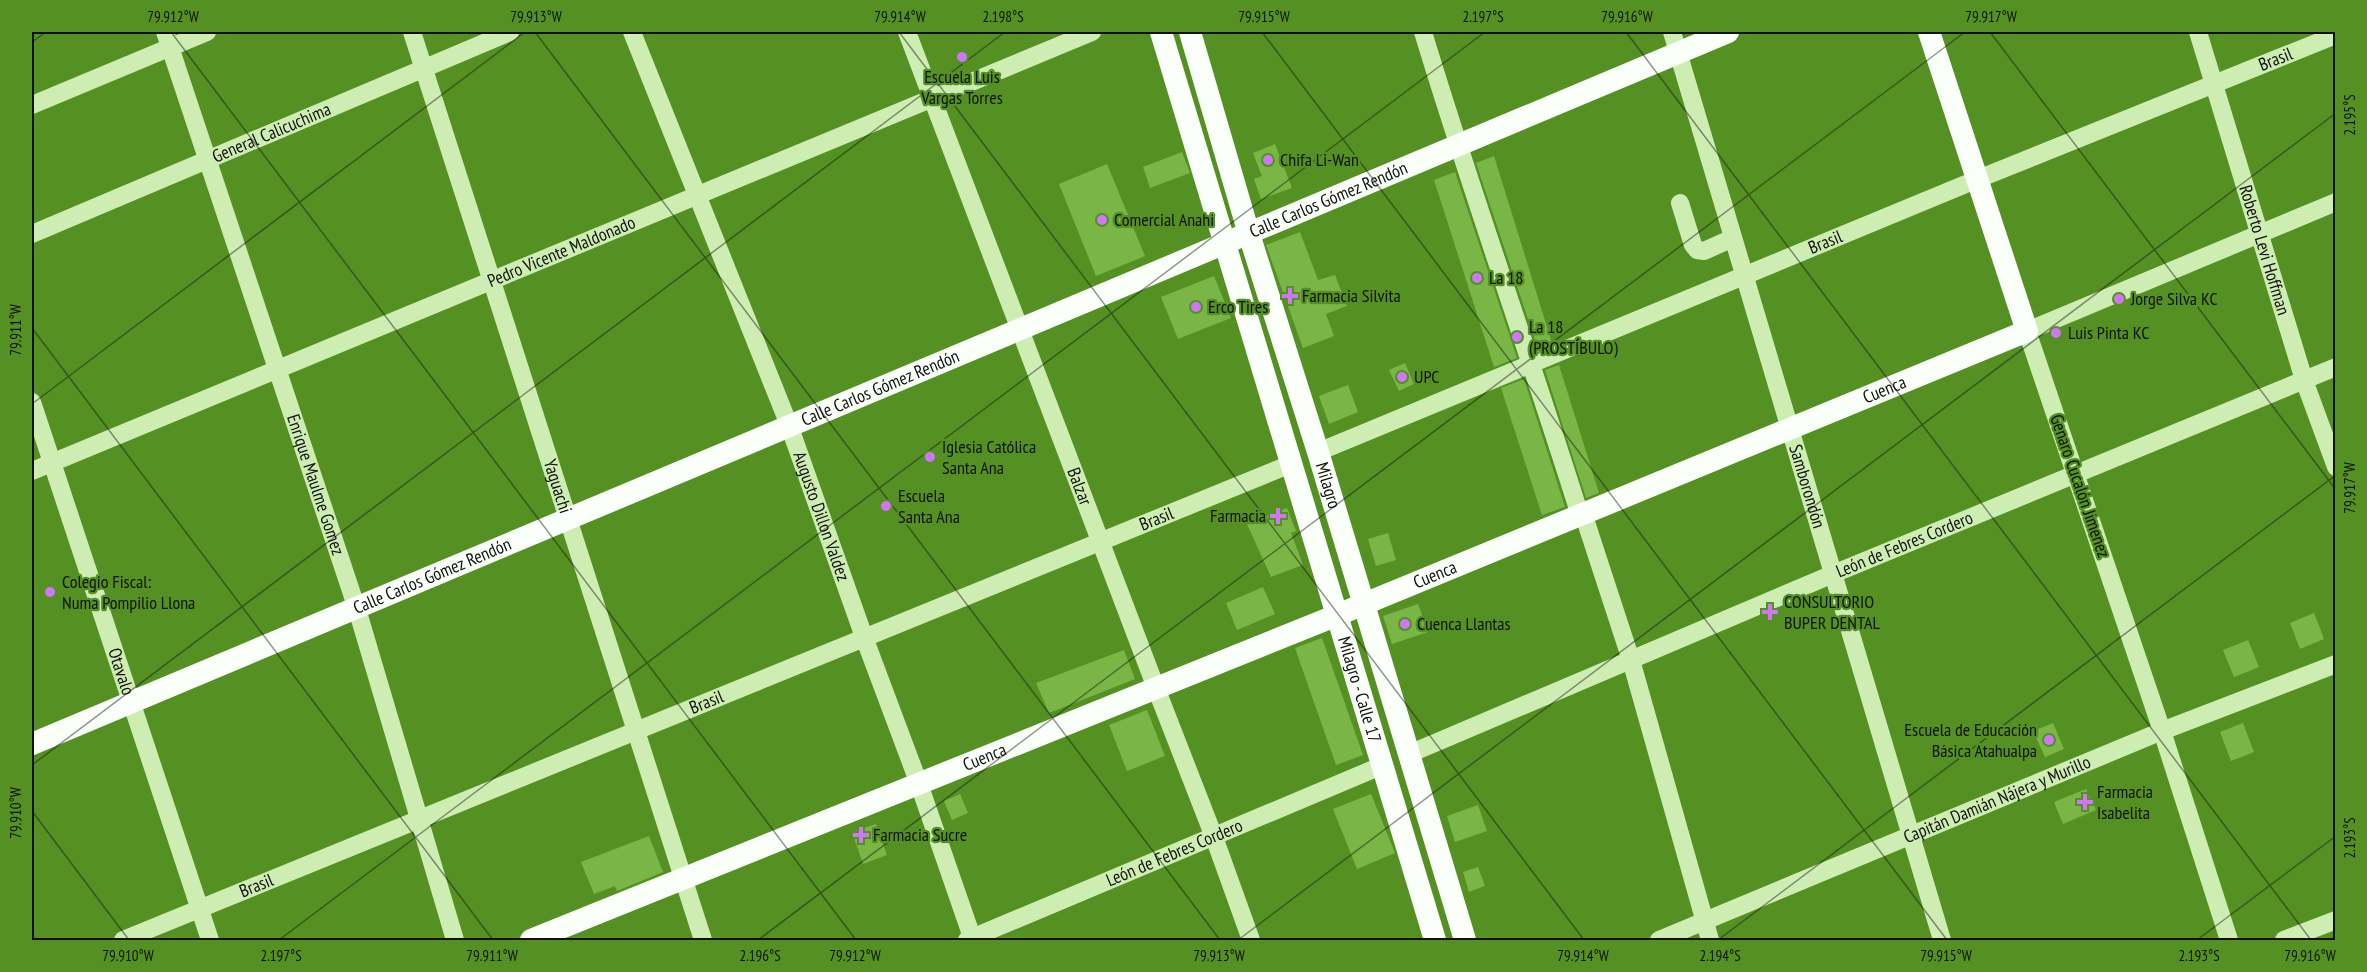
<svg xmlns="http://www.w3.org/2000/svg" width="2367" height="972" font-family="'PT Sans Narrow',sans-serif">
<style>
.building{fill:#7ab646}
.lines{fill:none;stroke-linecap:round;stroke-linejoin:round}
.minor{stroke:#ceedb3;stroke-width:18}
.major{stroke:#fbfff9;stroke-width:22}
.ticks{fill:none;stroke:#111;stroke-width:1.5;stroke-opacity:0.45}
.poi-dot{fill:#d175f9;stroke:#549122;stroke-width:2}
.labels{text-anchor:middle;stroke-width:4.5;stroke-linejoin:round;paint-order:stroke}
.street-label{font-size:18px;fill:#111;stroke:#549122}
.poi-label{font-size:18px;fill:#111;stroke:#549122;text-anchor:start}
.neatline{fill:none;stroke:#111;stroke-width:2}
.ticks-label{font-size:15px;text-anchor:middle;fill:#111}
</style>
<rect width="100%" height="100%" fill="#549122"/>
<path class="building" d="M1275 144 1292 188 1261 199 1254 179 1262 176 1253 153Z
M1182 152 1190 173 1150 188 1143 167Z
M1494 156 1552 343 1538 349 1476 163Z
M1107 164 1145 256 1096 276 1059 184Z
M1455 172 1517 358 1494 367 1434 180Z
M1300 232 1318 280 1335 275 1347 306 1326 314 1334 336 1303 348 1266 245Z
M1214 276 1231 318 1178 339 1161 297Z
M1405 363 1414 384 1399 391 1389 370Z
M1559 365 1599 493 1586 498 1545 370Z
M1524 379 1565 507 1542 515 1501 388Z
M1348 385 1358 412 1329 424 1319 396Z
M1287 508 1296 531 1291 533 1303 565 1271 577 1247 524Z
M1388 533 1396 560 1376 566 1368 539Z
M1263 587 1275 614 1237 630 1226 603Z
M1418 604 1428 632 1392 644 1383 616Z
M2314 613 2324 639 2300 649 2290 623Z
M1322 638 1363 755 1336 765 1295 648Z
M2248 640 2259 667 2234 677 2223 650Z
M1124 650 1135 679 1049 713 1036 683Z
M1147 710 1165 756 1127 771 1109 725Z
M2053 723 2064 749 2045 757 2033 731Z
M2243 723 2254 752 2231 761 2220 732Z
M2086 789 2096 810 2063 824 2054 802Z
M960 794 968 813 952 820 944 801Z
M1371 794 1395 853 1357 869 1333 809Z
M1478 805 1487 831 1455 842 1447 816Z
M876 824 887 855 863 864 852 832Z
M649 836 663 872 617 891 615 886 594 894 581 862Z
M1478 867 1485 886 1469 892 1463 872Z"/>
<g class="lines">
<g class="minor">
<path id="s1" d="M165 32 357 609 455 940"/>
<path id="s2" d="M412 32 703 940"/>
<path id="s3" d="M632 32 789 425 864 637 919 784 973 940"/>
<path id="s4" d="M907 32 1156 688 1214 837 1251 940"/>
<path d="M1423 32C1471 191 1527 347 1577 506L1583 513 1631 660 1710 940"/>
<path id="s5" d="M1672 32 1942 940"/>
<path id="s6" d="M2198 32 2304 380 2336 467"/>
<path d="M32 105 207 32"/>
<path d="M1680 203 1693 245 1697 250 1704 251 1733 238"/>
<path id="s7" d="M32 234 510 32"/>
<path id="s8" d="M32 402 210 940"/>
<path id="s9" d="M1318 452 1978 179 2336 35"/>
<path id="s10" d="M32 471 1092 32"/>
<path id="s11" d="M1409 754 1833 574 2336 367"/>
<path id="s12" d="M123 940 1291 464"/>
<path id="s13" d="M967 940 1381 766"/>
<path id="s14" d="M1659 940 2162 731 2336 664"/>
<path d="M2229 940 2162 731 2027 331 2336 202"/>
<path d="M2284 940 2336 920"/>
</g>
<g class="major">
<path id="s15" d="M1161 32 1435 940"/>
<path id="s16" d="M1190 32 1249 234 1318 452 1465 940"/>
<path id="s17" d="M32 744 1728 32"/>
<path id="s18" d="M531 940 1335 616 2027 331 1929 32"/>
</g>
</g>
<path class="ticks" d="M171 32 856 940M535 32 1220 940M899 32 1584 940M1262 32 1947 940M1626 32 2311 940M1990 32 2336 490M32 42 46 32M32 328 493 940M32 404 525 32M32 765 1005 32M32 811 129 940M279 940 1485 32M758 940 1965 32M1238 940 2336 113M1718 940 2336 475M2197 940 2336 836"/>
<g class="poi-dot">
<circle cx="962" cy="57" r="6"/>
<circle cx="1268" cy="160" r="6"/>
<circle cx="1102" cy="220" r="6"/>
<circle cx="1477" cy="278" r="6"/>
<path d="M1287 287h6v6h6v6h-6v6h-6v-6h-6v-6h6z"/>
<circle cx="2119" cy="299" r="6"/>
<circle cx="1196" cy="307" r="6"/>
<circle cx="2056" cy="333" r="6"/>
<circle cx="1517" cy="337" r="6"/>
<circle cx="1402" cy="377" r="6"/>
<circle cx="930" cy="457" r="6"/>
<circle cx="886" cy="506" r="6"/>
<path d="M1275 507h6v6h6v6h-6v6h-6v-6h-6v-6h6z"/>
<circle cx="50" cy="592" r="6"/>
<path d="M1767 603h6v6h6v6h-6v6h-6v-6h-6v-6h6z"/>
<circle cx="1405" cy="624" r="6"/>
<circle cx="2049" cy="740" r="6"/>
<path d="M2082 793h6v6h6v6h-6v6h-6v-6h-6v-6h6z"/>
<path d="M858 826h6v6h6v6h-6v6h-6v-6h-6v-6h6z"/>
</g>
<g class="labels">
<g class="street-label">
<text dy="6" stroke="none"><textPath href="#s9" startOffset="1035">Brasil</textPath></text>
<text dy="6" stroke="none"><textPath href="#s7" startOffset="260">General Calicuchima</textPath></text>
<text dy="6" stroke="none"><textPath href="#s17" startOffset="1406">Calle Carlos Gómez Rendón</textPath></text>
<text dy="6" stroke="none"><textPath href="#s9" startOffset="549">Brasil</textPath></text>
<text dy="6" stroke="none"><textPath href="#s6" startOffset="228">Roberto Levi Hoffman</textPath></text>
<text dy="6" stroke="none"><textPath href="#s10" startOffset="573">Pedro Vicente Maldonado</textPath></text>
<text dy="6" stroke="none"><textPath href="#s17" startOffset="920">Calle Carlos Gómez Rendón</textPath></text>
<text dy="6" stroke="none"><textPath href="#s18" startOffset="1461">Cuenca</textPath></text>
<text dy="6" stroke="none"><textPath href="#s1" startOffset="477">Enrique Maulme Gomez</textPath></text>
<text dy="6" stroke="none"><textPath href="#s2" startOffset="477">Yaguachi</textPath></text>
<text dy="6" stroke="none"><textPath href="#s4" startOffset="486">Balzar</textPath></text>
<text dy="6" stroke="none"><textPath href="#s16" startOffset="474">Milagro</textPath></text>
<text dy="6" stroke="none"><textPath href="#s5" startOffset="474">Samborondón</textPath></text>
<text transform="translate(2080 486) rotate(71)" y="6">Genaro Cucalón Jimenez</text>
<text dy="6" stroke="none"><textPath href="#s3" startOffset="520">Augusto Dillon Valdez</textPath></text>
<text dy="6" stroke="none"><textPath href="#s12" startOffset="1116">Brasil</textPath></text>
<text dy="6" stroke="none"><textPath href="#s11" startOffset="538">León de Febres Cordero</textPath></text>
<text dy="6" stroke="none"><textPath href="#s18" startOffset="975">Cuenca</textPath></text>
<text dy="6" stroke="none"><textPath href="#s17" startOffset="434">Calle Carlos Gómez Rendón</textPath></text>
<text dy="6" stroke="none"><textPath href="#s8" startOffset="284">Otavalo</textPath></text>
<text dy="6" stroke="none"><textPath href="#s15" startOffset="687">Milagro - Calle 17</textPath></text>
<text dy="6" stroke="none"><textPath href="#s12" startOffset="630">Brasil</textPath></text>
<text dy="6" stroke="none"><textPath href="#s18" startOffset="489">Cuenca</textPath></text>
<text dy="6" stroke="none"><textPath href="#s14" startOffset="366">Capitán Damián Nájera y Murillo</textPath></text>
<text dy="6" stroke="none"><textPath href="#s13" startOffset="225">León de Febres Cordero</textPath></text>
<text dy="6" stroke="none"><textPath href="#s12" startOffset="144">Brasil</textPath></text>
</g>
<g class="poi-label">
<text x="962" y="83" text-anchor="middle">Escuela Luis<tspan x="962" dy="21">Vargas Torres</tspan></text>
<text x="1280" y="166">Chifa Li-Wan</text>
<text x="1114" y="226">Comercial Anahi</text>
<text x="1489" y="284">La 18</text>
<text x="1302" y="302">Farmacia Silvita</text>
<text x="2131" y="305">Jorge Silva KC</text>
<text x="1208" y="313">Erco Tires</text>
<text x="1529" y="333">La 18<tspan x="1529" dy="21">(PROSTÍBULO)</tspan></text>
<text x="2068" y="339">Luis Pinta KC</text>
<text x="1414" y="383">UPC</text>
<text x="942" y="453">Iglesia Católica<tspan x="942" dy="21">Santa Ana</tspan></text>
<text x="898" y="502">Escuela<tspan x="898" dy="21">Santa Ana</tspan></text>
<text x="1266" y="522" text-anchor="end">Farmacia</text>
<text x="62" y="588">Colegio Fiscal:<tspan x="62" dy="21">Numa Pompilio Llona</tspan></text>
<text x="1784" y="608">CONSULTORIO<tspan x="1784" dy="21">BUPER DENTAL</tspan></text>
<text x="1417" y="630">Cuenca Llantas</text>
<text x="2037" y="736" text-anchor="end">Escuela de Educación<tspan x="2037" dy="21">Básica Atahualpa</tspan></text>
<text x="2097" y="798">Farmacia<tspan x="2097" dy="21">Isabelita</tspan></text>
<text x="873" y="841">Farmacia Sucre</text>
</g>
</g>
<rect width="2367" height="972" fill="none" stroke="#549122" stroke-width="66"/>
<rect x="33" y="33" width="2301" height="906" class="neatline"/>
<g class="ticks-label">
<text x="173" y="22">79.912°W</text>
<text x="536" y="22">79.913°W</text>
<text x="900" y="22">79.914°W</text>
<text x="1003" y="22">2.198°S</text>
<text x="1264" y="22">79.915°W</text>
<text x="1483" y="22">2.197°S</text>
<text x="1627" y="22">79.916°W</text>
<text x="1991" y="22">79.917°W</text>
<text transform="translate(2350 115) rotate(-90)" y="5">2.195°S</text>
<text transform="translate(16 330) rotate(-90)" y="5">79.911°W</text>
<text transform="translate(2350 488) rotate(-90)" y="5">79.917°W</text>
<text transform="translate(16 813) rotate(-90)" y="5">79.910°W</text>
<text transform="translate(2350 838) rotate(-90)" y="5">2.193°S</text>
<text x="128" y="961">79.910°W</text>
<text x="281" y="961">2.197°S</text>
<text x="492" y="961">79.911°W</text>
<text x="760" y="961">2.196°S</text>
<text x="855" y="961">79.912°W</text>
<text x="1219" y="961">79.913°W</text>
<text x="1583" y="961">79.914°W</text>
<text x="1720" y="961">2.194°S</text>
<text x="1946" y="961">79.915°W</text>
<text x="2199" y="961">2.193°S</text>
<text x="2310" y="961">79.916°W</text>
</g>
</svg>
